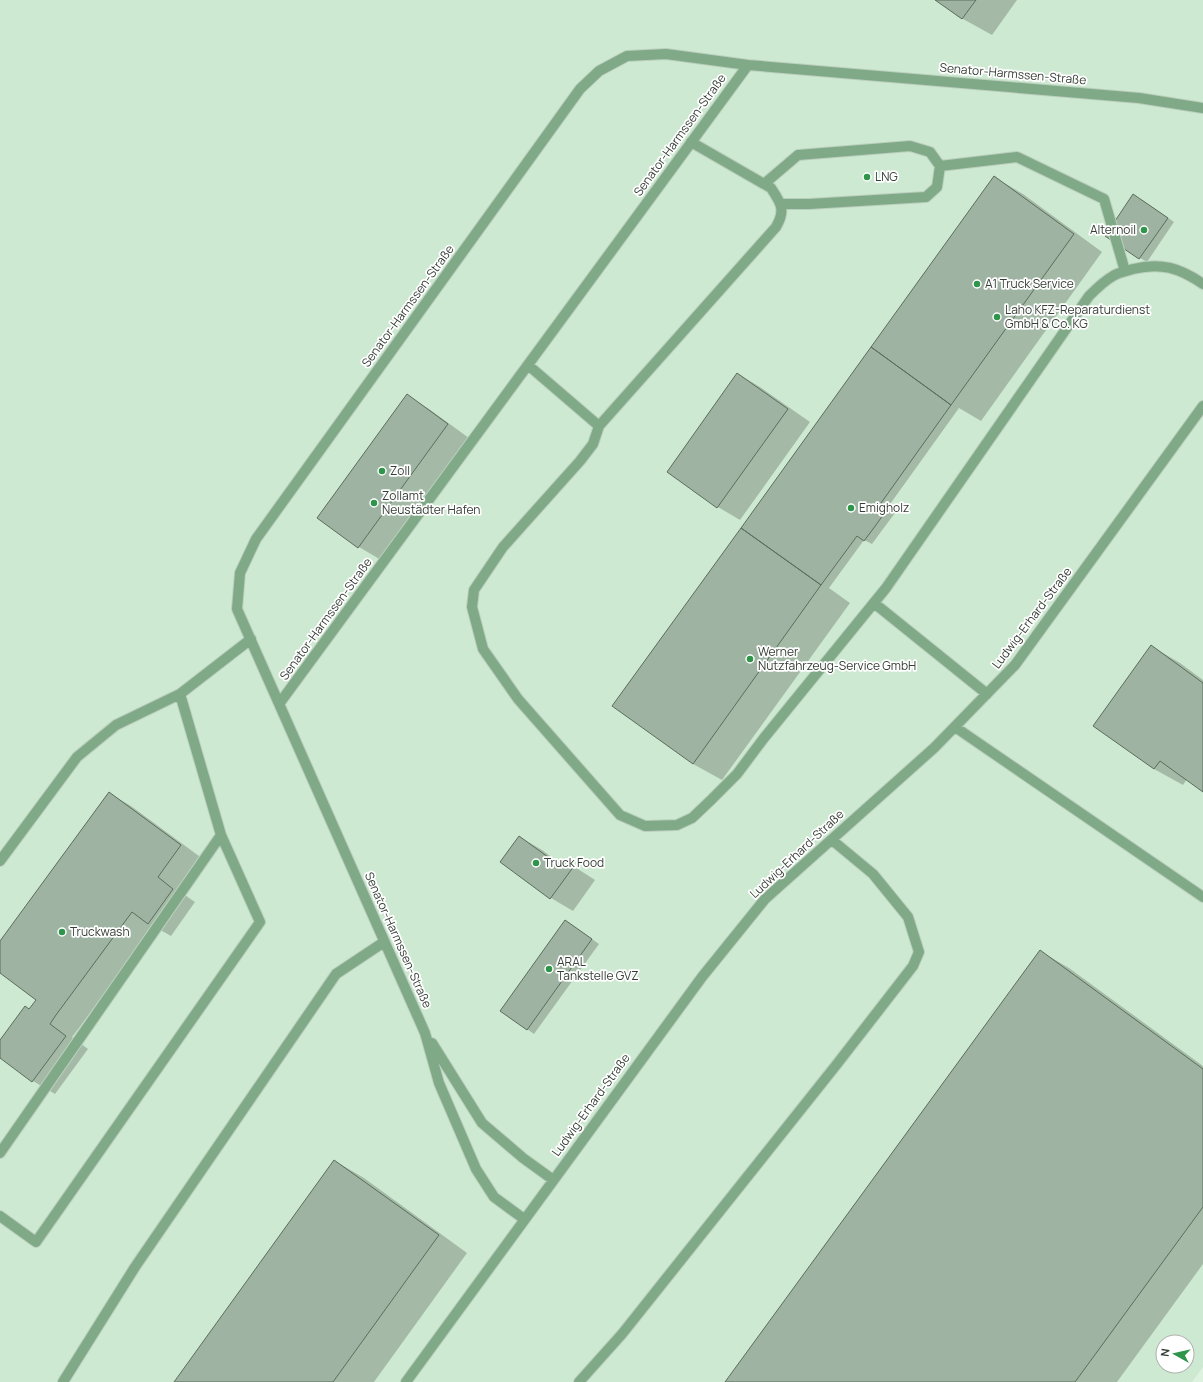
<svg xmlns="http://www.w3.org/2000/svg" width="1203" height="1382" font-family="Manrope,sans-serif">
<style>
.built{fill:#cee9d1;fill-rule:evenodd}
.shadow{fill:#0003}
.building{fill:#9eb3a1;stroke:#5b6e5d}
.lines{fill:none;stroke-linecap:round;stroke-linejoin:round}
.minor-casing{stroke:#bbcfbe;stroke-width:12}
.minor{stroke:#80aa87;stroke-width:10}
.poi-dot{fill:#2e954b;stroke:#fff;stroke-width:1.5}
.labels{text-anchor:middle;stroke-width:3.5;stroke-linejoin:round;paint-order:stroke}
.street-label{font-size:12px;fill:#353e36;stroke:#fff}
.poi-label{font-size:12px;fill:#353e36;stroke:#fff;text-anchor:start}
</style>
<rect width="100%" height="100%" fill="#ddf3e0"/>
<path class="built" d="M0 0H1203V1367L1192 1382H0ZM1163 1342H1187V1366H1163Z"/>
<path class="shadow" d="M937 0H1017L992 35 963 19Z
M994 177 1023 194 1102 252 981 421 959 408 888 507 895 513 883 529 872 544 864 540 829 588 850 603 722 780 693 764Z
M1141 199 1174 222 1147 262 1140 258Z
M738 374 760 387 810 422 740 520 718 507 668 471Z
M407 396 429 409 469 438 381 560 359 547 319 518Z
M1151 646 1180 663 1203 680V791L1187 779 1183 785 1154 769 1094 726Z
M109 793 131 806 203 859 179 891 195 902 171 936 153 926 79 1028 72 1037 88 1049 55 1094 33 1081 0 1057V1042L30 1010 37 1000 0 972V943Z
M520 837 542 850 561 864 564 860 595 880 573 911 551 898 502 862Z
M566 921 599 944 534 1034 527 1029Z
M1040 951 1069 968 1203 1066V1264L1117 1382H726Z
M335 1161 364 1178 467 1253 374 1382H175Z"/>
<path class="building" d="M935 0H976L962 19Z
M994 176 1074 234 951 405 871 347Z
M1133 194 1168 218 1139 259 1105 236Z
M871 347 951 405 881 503 888 508 876 525 864 541 857 536 821 585 741 528Z
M737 373 788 409 717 508 667 472Z
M407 394 448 424 358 548 317 518Z
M741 528 821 585 693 764 612 706Z
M1151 645 1203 683V792L1160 761 1154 769 1093 726Z
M109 792 181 845 158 877 173 889 148 924 132 912 56 1015 50 1024 66 1036 32 1082 0 1058V1040L25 1006 29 1009 36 1000 0 973V941Z
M519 836 559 865 564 859 574 866 550 899 500 862Z
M565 920 592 939 527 1030 500 1011Z
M1040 950 1203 1069V1207L1075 1382H725Z
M334 1160 439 1235 333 1382H174Z"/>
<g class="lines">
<g class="minor-casing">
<path id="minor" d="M940 166 1017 157 1104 199 1125 271
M764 184 798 155 910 146 930 152 940 166 937 187 926 197 809 204H780
M528 365 599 426 593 444 580 461 503 547 474 590 472 607 483 649 518 699 620 815 645 826 677 825 692 818 712 799 737 774 764 738 886 588 1089 296C1097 288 1104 281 1113 276 1119 272 1127 271 1133 269 1161 262 1180 268 1203 284
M599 426 776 227C786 210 781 203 771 188L691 142
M874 603 987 694
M279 704 748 65
M955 727 1203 897
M0 861 77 757 116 725 180 694 251 639
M432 1043 482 1123 523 1158 552 1179
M0 1153 221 835 180 694
M0 1216 36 1242 260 922 221 835
M524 1219 494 1197 476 1169 439 1083 425 1033 237 609 240 573 256 539 580 89 599 71 627 56 666 54 748 65 1139 98 1203 108
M63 1382 135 1267 336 974 384 942
M406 1382 702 977 765 899 934 748 1015 665 1203 406
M579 1382 622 1334 837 1064 913 966 919 952 908 917 873 874 832 840"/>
</g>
<use href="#minor" class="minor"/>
</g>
<g class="poi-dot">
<circle cx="867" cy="177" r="4"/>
<circle cx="1144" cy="230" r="4"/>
<circle cx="977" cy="284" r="4"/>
<circle cx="997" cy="317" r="4"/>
<circle cx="382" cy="471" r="4"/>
<circle cx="374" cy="503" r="4"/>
<circle cx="851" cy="508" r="4"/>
<circle cx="750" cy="659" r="4"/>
<circle cx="536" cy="863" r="4"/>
<circle cx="62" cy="932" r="4"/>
<circle cx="549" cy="969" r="4"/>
</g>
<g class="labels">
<g class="street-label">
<text transform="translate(1013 74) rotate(5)" y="4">Senator-Harmssen-Straße</text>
<text transform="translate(680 135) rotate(-54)" y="4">Senator-Harmssen-Straße</text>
<text transform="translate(408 306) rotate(-54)" y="4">Senator-Harmssen-Straße</text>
<text transform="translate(1032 618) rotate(-53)" y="4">Ludwig-Erhard-Straße</text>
<text transform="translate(326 619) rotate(-54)" y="4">Senator-Harmssen-Straße</text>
<text transform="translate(797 854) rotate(-43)" y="4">Ludwig-Erhard-Straße</text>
<text transform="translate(398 940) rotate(66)" y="4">Senator-Harmssen-Straße</text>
<text transform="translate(591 1105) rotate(-54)" y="4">Ludwig-Erhard-Straße</text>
</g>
<g class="poi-label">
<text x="875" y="181">LNG</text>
<text x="1136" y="234" text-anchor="end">Alternoil</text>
<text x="985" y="288">A1 Truck Service</text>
<text x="1005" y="314">Laho KFZ-Reparaturdienst<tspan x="1005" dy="14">GmbH &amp; Co. KG</tspan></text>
<text x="390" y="475">Zoll</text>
<text x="382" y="500">Zollamt<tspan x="382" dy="14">Neustädter Hafen</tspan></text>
<text x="859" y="512">Emigholz</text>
<text x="758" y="656">Werner<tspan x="758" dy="14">Nutzfahrzeug-Service GmbH</tspan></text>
<text x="544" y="867">Truck Food</text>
<text x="70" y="936">Truckwash</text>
<text x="557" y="966">ARAL<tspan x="557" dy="14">Tankstelle GVZ</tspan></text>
</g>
</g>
<g transform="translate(1175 1354) rotate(278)"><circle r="19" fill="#ffffff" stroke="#aeb2af"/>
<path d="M0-3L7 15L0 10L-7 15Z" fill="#2e954b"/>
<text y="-6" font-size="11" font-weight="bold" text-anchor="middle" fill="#353e36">N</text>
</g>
</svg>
